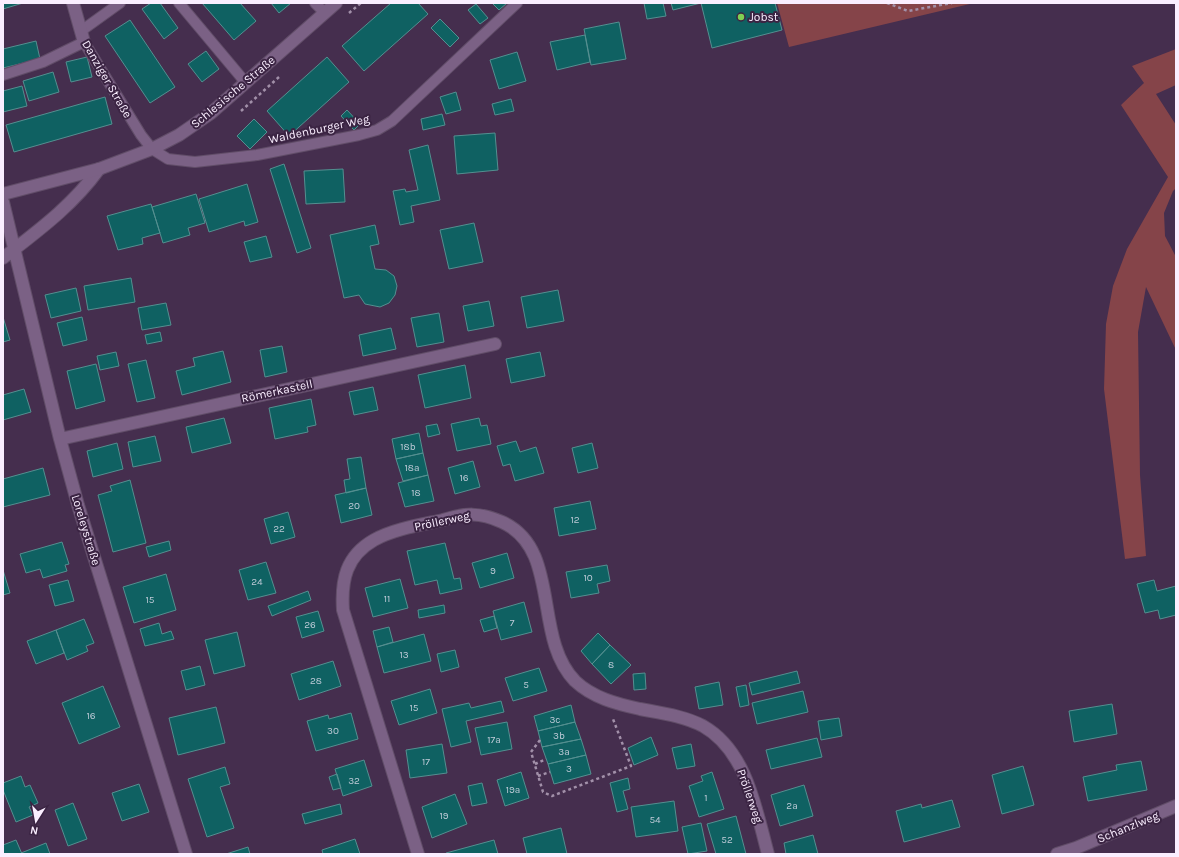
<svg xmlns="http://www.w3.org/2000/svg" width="1179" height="857" font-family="Karla,sans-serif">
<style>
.green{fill:#854449}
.building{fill:#0f6162;stroke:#548f90}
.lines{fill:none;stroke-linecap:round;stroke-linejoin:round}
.lane-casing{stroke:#614d68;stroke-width:12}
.street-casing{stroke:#614d68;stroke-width:14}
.secondary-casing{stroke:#614d68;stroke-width:14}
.path{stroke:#a290a9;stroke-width:2.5;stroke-dasharray:3 3;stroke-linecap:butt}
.lane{stroke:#7b6185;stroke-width:10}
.street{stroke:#7b6185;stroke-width:12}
.secondary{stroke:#7b6185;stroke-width:12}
.poi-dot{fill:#7ed053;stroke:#3b2443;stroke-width:1.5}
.labels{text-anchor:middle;stroke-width:4;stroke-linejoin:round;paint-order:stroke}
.number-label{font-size:10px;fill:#bfcbd8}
.poi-label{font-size:12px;fill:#faeeff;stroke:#3b2443;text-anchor:start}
.street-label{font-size:12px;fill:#faeeff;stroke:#3b2443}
</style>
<rect width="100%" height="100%" fill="#452e4e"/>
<path class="green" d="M777 3H974L789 47Z
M1176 49V85L1156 94 1176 125V188L1173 191 1164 213 1165 236 1176 257V350L1146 287 1138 332 1140 475 1146 556 1125 559 1104 389 1106 324 1113 286 1127 249 1168 177 1121 105 1144 83 1132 66Z"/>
<path class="building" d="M3 3H23L3 9Z
M151 3H160L178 28 164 39 142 9Z
M202 3H240L256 21 234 40Z
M271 3H291L279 13Z
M391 3H418L428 14 364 71 342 46Z
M492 3H507L499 10Z
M644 3H663L666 16 647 19Z
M671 3H701L673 10Z
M701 3H775L782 30 712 48Z
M476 4 488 18 480 24 468 10Z
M440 19 459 38 450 47 431 28Z
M130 20 175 87 150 103 105 36Z
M619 22 626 59 591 65 584 29Z
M585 35 590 62 557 70 550 42Z
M36 41 40 59 3 68V49Z
M206 51 219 69 202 82 188 64Z
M517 52 526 81 499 89 490 60Z
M87 57 92 77 71 82 66 62Z
M327 57 349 82 289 136 267 111Z
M53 72 59 92 29 101 23 81Z
M22 86 27 106 3 112V91Z
M456 92 461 110 446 114 440 97Z
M105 97 112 124 14 152 6 125Z
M511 99 514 111 495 115 492 104Z
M347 110 360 124 354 130 341 116Z
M442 114 445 125 423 130 421 119Z
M254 119 267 132 250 149 237 136Z
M495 133 498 170 457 174 454 136Z
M428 145 440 200 411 206 414 222 400 225 393 191 405 189 406 192 418 190 409 150Z
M284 164 311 248 297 253 270 169Z
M343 169 345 202 306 204 304 171Z
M247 184 258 222 245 226 244 221 209 232 199 199Z
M196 194 205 223 188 228 190 235 163 243 152 207Z
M151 204 160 233 142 238 143 244 118 250 107 216Z
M474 223 483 262 449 269 440 230Z
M375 225 379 244 370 246 375 269 386 270 394 276 397 286 395 295 389 303 380 307 365 304 359 295 344 298 330 235Z
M266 236 272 257 250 262 244 242Z
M131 278 135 302 88 310 84 286Z
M76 288 81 311 51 318 45 295Z
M558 290 564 321 527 328 521 297Z
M489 301 494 326 468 331 463 306Z
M166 303 171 325 142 330 138 308Z
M439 313 444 342 417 347 411 318Z
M3 317 10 340 3 342Z
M82 317 87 340 63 346 57 323Z
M391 328 396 349 363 356 359 335Z
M160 332 162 341 147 344 145 335Z
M282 346 287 372 265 377 260 350Z
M223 351 231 382 182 395 176 371 195 366 193 358Z
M116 352 119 366 100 370 97 356Z
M540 352 545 376 511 383 506 359Z
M146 360 155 398 137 402 128 364Z
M96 364 105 401 76 409 67 371Z
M465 365 471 398 425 408 418 375Z
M373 387 378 410 354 415 349 392Z
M24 389 31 412 3 420V395Z
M311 399 316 425 307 427 308 432 275 439 269 408Z
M224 418 231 443 192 453 186 427Z
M479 418 481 426 487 425 491 444 457 451 451 424Z
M437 424 440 434 428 437 426 426Z
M419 433 423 453 396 459 392 439Z
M155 436 161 461 133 467 128 442Z
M516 441 520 452 536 447 544 473 515 481 510 464 503 466 497 446Z
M117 443 123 469 93 477 87 451Z
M592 443 598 468 578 473 572 448Z
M423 453 428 475 403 481 396 459Z
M361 457 366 488 346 493 344 480 350 479 347 459Z
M473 461 480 487 455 494 448 468Z
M43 468 50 495 3 507V479Z
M428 475 434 501 405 507 398 483Z
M130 480 146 543 113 552 98 495 112 491 110 486Z
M366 488 372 515 341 523 335 495Z
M590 501 596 529 559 536 554 508Z
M288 512 295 537 271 544 264 519Z
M169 541 171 550 149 557 146 547Z
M62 542 69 564 65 565 67 571 43 578 40 569 26 573 20 554Z
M445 543 454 579 460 578 462 589 440 594 437 580 415 585 407 551Z
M507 553 514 578 480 588 472 563Z
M266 562 276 593 248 600 239 570Z
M607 565 610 581 597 584 599 593 571 598 566 572Z
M3 570 10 593 3 595Z
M166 574 176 610 134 623 123 587Z
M400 579 408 608 373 617 365 588Z
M68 580 74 601 55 606 49 585Z
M1154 580 1157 591 1176 586V615L1160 619 1158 610 1145 613 1137 584Z
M308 591 311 600 272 616 268 606Z
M524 602 532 632 501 640 493 611Z
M444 605 445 613 419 618 418 610Z
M318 611 324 631 302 638 296 617Z
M494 616 497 628 484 632 480 620Z
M84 619 94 643 86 646 88 651 67 660 56 630Z
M159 623 162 634 171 631 174 639 145 646 140 629Z
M389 627 393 642 377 647 373 631Z
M56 630 64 653 36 664 27 641Z
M237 632 245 666 214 674 205 640Z
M598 633 610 645 592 664 581 651Z
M424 634 431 661 384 673 377 647Z
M610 645 631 665 611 684 592 664Z
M455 650 459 667 441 672 437 654Z
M333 661 341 686 299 700 291 674Z
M200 666 205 685 186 690 181 671Z
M539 668 547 691 513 701 505 678Z
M797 671 800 683 752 695 749 683Z
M645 673 646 689 634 690 633 674Z
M719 682 723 705 699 709 695 687Z
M746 685 749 705 740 707 736 687Z
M103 686 120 727 79 744 62 703Z
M430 689 437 713 399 725 391 701Z
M803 691 808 712 757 724 752 703Z
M501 701 504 712 466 721 471 742 451 747 442 709 469 703 471 708Z
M1112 704 1117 734 1074 742 1069 711Z
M571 705 575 722 538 731 534 716Z
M216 707 225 743 178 755 169 718Z
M351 713 358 739 316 751 307 721 328 715 329 719Z
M839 718 842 736 821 740 818 721Z
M507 722 512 749 481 755 475 728Z
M575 722 581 739 542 747 538 731Z
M651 737 658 755 634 765 628 748Z
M817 738 822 757 771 769 766 750Z
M581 739 586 755 548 764 542 747Z
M442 744 447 773 410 778 406 750Z
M691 744 695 766 677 769 672 748Z
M586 755 591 774 554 784 548 764Z
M364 760 372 786 343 796 335 769Z
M1141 761 1147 790 1088 801 1083 777 1117 770 1116 765Z
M1023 766 1034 805 1002 814 992 775Z
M225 767 230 784 220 787 234 828 207 837 188 779Z
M521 772 529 798 505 806 497 780Z
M712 772 724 809 699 817 689 786 703 781 701 776Z
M337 774 341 788 333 790 329 777Z
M21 776 25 787 30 785 38 803 29 807 33 815 16 822 3 790V783Z
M628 778 630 789 623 791 628 809 617 812 610 783Z
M482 783 487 803 472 806 468 786Z
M139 784 149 812 122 821 112 793Z
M804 785 813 816 780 826 771 795Z
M455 794 467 824 432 838 422 807Z
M952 800 960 827 904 842 896 811 921 804 922 808Z
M674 801 678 831 636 837 631 807Z
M73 803 87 839 68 846 55 810Z
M340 804 342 814 305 824 302 814Z
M736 816 746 854H716L707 824Z
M701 823 707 851 688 854 682 827Z
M561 828 567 854H527L523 838Z
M813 835 818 854H786L784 843Z
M355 839 360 854H323L322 850Z
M16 840 22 854H3V845Z
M494 840 498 854H446V853Z
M46 843 50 854H22L21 853Z
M248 847 250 854H226Z"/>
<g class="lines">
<g class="lane-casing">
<path id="lane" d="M179 3 246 83
M315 3 325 13
M81 31 120 3
M3 75 43 62 84 42 141 135 152 149 168 159 195 162 257 155 359 135 377 130 392 121 517 3"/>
</g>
<g class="street-casing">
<path id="street" d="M73 3 84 42
M3 202 60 439 78 505 186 854
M3 258C39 230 72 206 99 169
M60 439 495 344
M418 854 343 610C341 580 346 556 374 540 394 529 420 525 443 520 466 513 479 512 502 522 562 549 532 637 575 681 593 698 617 704 640 709 661 713 684 716 703 726 747 751 756 810 768 854"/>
</g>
<g class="secondary-casing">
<path id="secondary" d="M3 194 99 169 152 149 179 135 211 113 336 3
M1057 854 1076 848 1176 806"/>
</g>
<path class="path" d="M887 3 908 11 952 3
M349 13 361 3
M241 111 279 77
M540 740 531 752 543 792 552 796 631 766 613 719
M535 764 546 759
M538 776 550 772"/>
<use href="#lane" class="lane"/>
<use href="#street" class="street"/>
<use href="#secondary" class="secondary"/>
</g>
<circle class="poi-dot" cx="741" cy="17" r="4"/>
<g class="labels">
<g class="number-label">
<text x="408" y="450">18b</text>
<text x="412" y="471">18a</text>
<text x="464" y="481">16</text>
<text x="416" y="496">18</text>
<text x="354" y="509">20</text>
<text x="575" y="523">12</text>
<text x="279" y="532">22</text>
<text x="493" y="574">9</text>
<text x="588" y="581">10</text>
<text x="257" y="585">24</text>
<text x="387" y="602">11</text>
<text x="150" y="603">15</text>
<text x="512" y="626">7</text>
<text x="310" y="628">26</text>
<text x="404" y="658">13</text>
<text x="611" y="668">8</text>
<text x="316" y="684">28</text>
<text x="526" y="688">5</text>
<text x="414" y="711">15</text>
<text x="91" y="719">16</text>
<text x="555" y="723">3c</text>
<text x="333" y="734">30</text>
<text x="559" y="739">3b</text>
<text x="494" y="743">17a</text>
<text x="564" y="755">3a</text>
<text x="426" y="765">17</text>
<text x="569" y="772">3</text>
<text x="354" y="784">32</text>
<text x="513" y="793">19a</text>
<text x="706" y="801">1</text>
<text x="792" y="809">2a</text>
<text x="444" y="819">19</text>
<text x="655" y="823">54</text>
<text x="727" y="843">52</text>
</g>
<g class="poi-label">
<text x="749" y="21">Jobst</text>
</g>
<g class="street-label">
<text transform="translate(107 79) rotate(60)" y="4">Danziger Straße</text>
<text transform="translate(233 92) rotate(-40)" y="4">Schlesische Straße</text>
<text transform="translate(319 129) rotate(-12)" y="4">Waldenburger Weg</text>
<text transform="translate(277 391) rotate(-12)" y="4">Römerkastell</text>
<text transform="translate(442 521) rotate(-12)" y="4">Pröllerweg</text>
<text transform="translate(86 530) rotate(73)" y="4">Loreleystraße</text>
<text transform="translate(750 796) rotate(71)" y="4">Pröllerweg</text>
<text transform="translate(1128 827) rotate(-22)" y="4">Schanzlweg</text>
</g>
</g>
<rect width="1179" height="857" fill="none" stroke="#faeeff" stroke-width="8"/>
<g transform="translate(36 821) rotate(191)" stroke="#3b2443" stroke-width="3" paint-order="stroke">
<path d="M0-3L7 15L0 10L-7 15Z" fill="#faeeff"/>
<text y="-6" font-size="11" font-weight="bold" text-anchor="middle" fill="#faeeff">N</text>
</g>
</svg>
